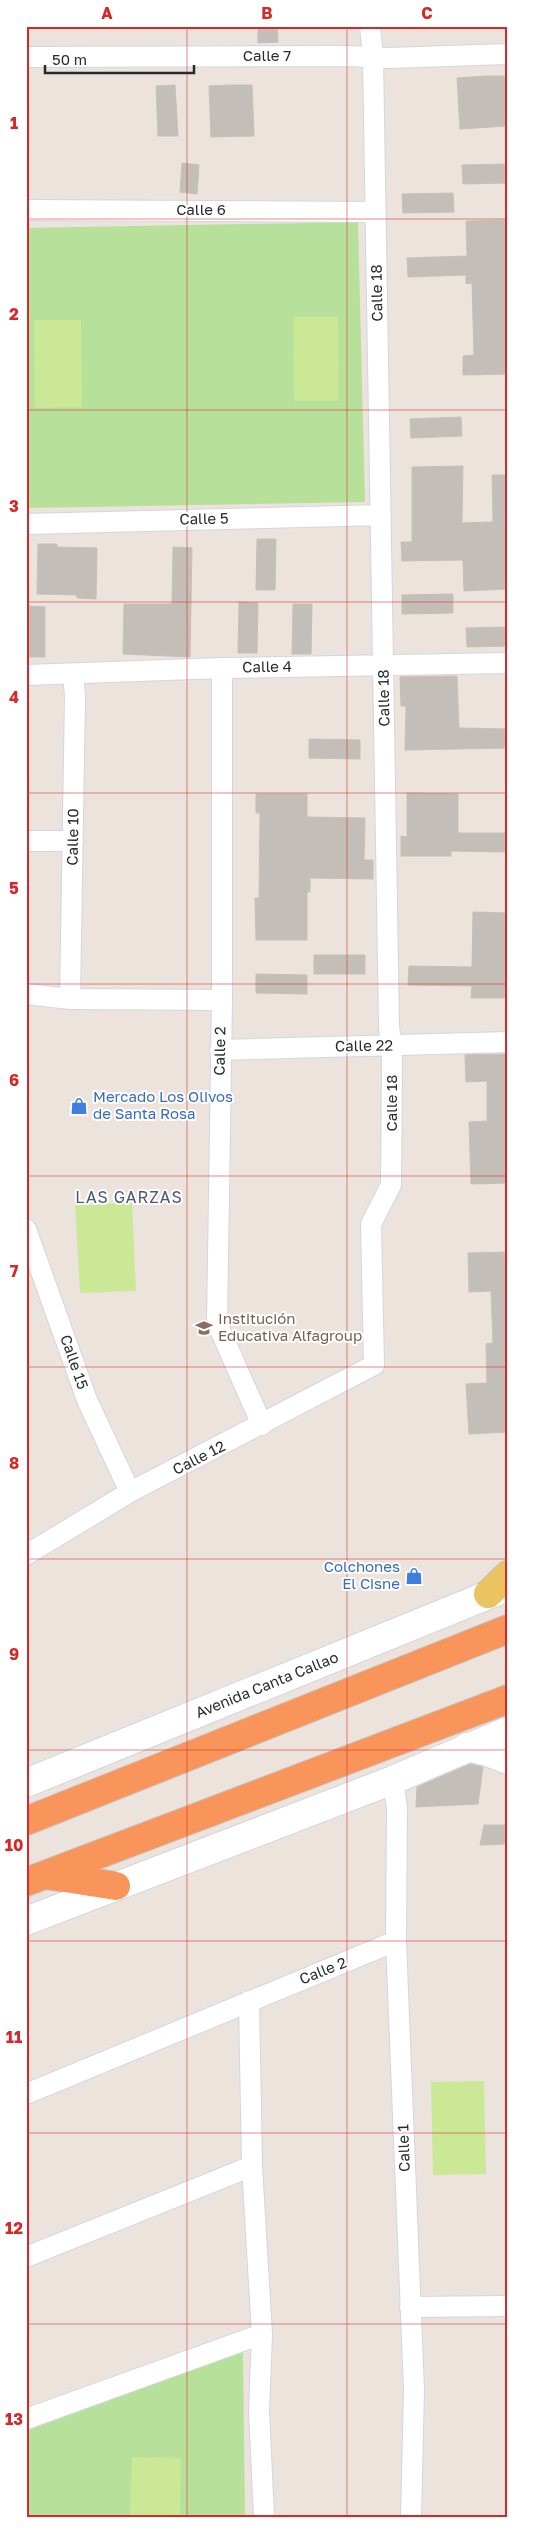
<svg xmlns="http://www.w3.org/2000/svg" width="534" height="2543" font-family="'Golos Text',sans-serif">
<style>
.green{fill:#b7e19a}
.pitch{fill:#cae896}
.building{fill:#c4beb9;stroke:#c7c0b6}
.lines{fill:none;stroke-linecap:round;stroke-linejoin:round}
.street-casing{stroke:#d2d6e2;stroke-width:22}
.secondary-casing{stroke:#d2d6e2;stroke-width:30}
.primary-casing{stroke:#c3c3c3;stroke-width:30}
.highway-casing{stroke:#c3c3c3;stroke-width:30}
.street{stroke:#fff;stroke-width:20}
.secondary{stroke:#fff;stroke-width:28}
.primary{stroke:#ecc361;stroke-width:28}
.highway{stroke:#f9955a;stroke-width:28}
.grid{fill:none;stroke:#d62828;stroke-width:1;stroke-opacity:0.55}
.labels{text-anchor:middle;stroke-width:4;stroke-linejoin:round;paint-order:stroke}
.street-label{font-size:15px;fill:#2a2a2a;stroke:#fff}
.shop-label{font-size:15px;fill:#366cbe;stroke:#fff;text-anchor:start}
.education-label{font-size:15px;fill:#785e54;stroke:#fff;text-anchor:start}
.neighbourhood-label{font-size:16px;letter-spacing:1px;fill:#4c5779;stroke:#fff}
.neatline{fill:none;stroke:#d62828;stroke-width:2}
.grid-label{font-size:16px;text-anchor:middle;font-weight:bold;fill:#d62828}
</style>
<rect width="100%" height="100%" fill="#ece4dc"/>
<path class="green" d="M358 222 365 502 29 508 26 228Z
M243 2351 245 2517H30L26 2514V2431Z"/>
<path class="pitch" d="M293 317H338L339 401H294Z
M34 320H81L82 407 35 408Z
M132 1203 136 1291 80 1293 75 1205Z
M484 2081 486 2174 433 2175 431 2082Z
M132 2457 181 2458 180 2517H130Z"/>
<path class="building" d="M258 26H277L278 42 258 43Z
M486 76H505L507 126 460 129 457 78Z
M175 85 178 136H158L156 86Z
M228 85H252L254 136 211 137 209 86Z
M182 163 199 165 197 194 180 192Z
M508 164V183L463 184 462 165Z
M453 193 454 212 403 213 402 194Z
M508 220V374L463 375V356L474 355 472 283 466 284V275L408 277 407 258 467 256 466 221Z
M461 417 462 436 411 438 410 419Z
M463 466 462 523 493 522 492 475H508V589L464 591 463 560 402 561 401 542H412V467Z
M257 539H276L275 590H256Z
M38 544H57V547L97 548 96 599 77 598V595L37 594Z
M173 547 192 548 190 657 123 654 124 604H172Z
M453 594V613L402 614V595Z
M239 602 258 603 257 653H238Z
M293 604H312L311 654H292Z
M26 606 45 607V657H26Z
M508 627V646L467 647 466 628Z
M457 676 459 728 508 729V748L405 750 406 706H401L400 677Z
M309 739 360 740V759L309 758Z
M407 793 458 794V833H508V852L451 851V856H401V836L407 837Z
M256 794H307V817L365 818 364 860H373V879L310 878V892H307V940H256L255 898H259L260 813H256Z
M473 912 508 913V998H471L472 986 408 985 409 966 472 967Z
M314 955H365V974H314Z
M256 974 307 975V994L256 993Z
M508 1054V1183L471 1184 469 1122 487 1121V1081L466 1082 465 1055Z
M508 1252V1432L469 1434 466 1384 487 1383 486 1344 493 1343 491 1291 469 1292 468 1253Z
M470 1764 483 1767 478 1804 416 1807 417 1787Z
M484 1825H508V1844L480 1845Z"/>
<g class="lines">
<g class="street-casing">
<path id="street" d="M26 57 348 56 389 58 508 54
M26 210 376 212
M26 524 381 515
M222 668V1000L217 1323 262 1425
M26 675 222 668 508 663
M26 841H73
M26 994 70 999 222 1000
M70 999 75 696 73 674
M220 1050 508 1042
M26 1229 87 1400 130 1492
M26 1555 130 1492 374 1365 371 1224 391 1185 392 1059 389 1025 373 57 370 26
M393 1780 397 1808 396 1941 414 2390 411 2517
M249 2001 252 2166 262 2334 259 2411 264 2517
M26 2094 396 1941
M26 2257 252 2166
M410 2307 508 2306
M26 2419 262 2334"/>
</g>
<g class="secondary-casing">
<path id="secondary" d="M467 1747 487 1752 508 1760
M26 1783 508 1587
M26 1921 393 1780 508 1731"/>
</g>
<g class="primary-casing">
<path id="primary" d="M488 1594 508 1575"/>
</g>
<g class="highway-casing">
<path id="highway" d="M26 1821 508 1629
M46 1875 116 1886
M26 1882 508 1699"/>
</g>
<use href="#street" class="street"/>
<use href="#secondary" class="secondary"/>
<use href="#primary" class="primary"/>
<use href="#highway" class="highway"/>
</g>
<path class="grid" d="M187 26V2517M347 26V2517M26 219H508M26 410H508M26 602H508M26 793H508M26 984H508M26 1176H508M26 1367H508M26 1559H508M26 1750H508M26 1941H508M26 2133H508M26 2324H508"/>
<defs>
<g id="shop-bare" transform="scale(1.35)"><path d="M-5-2.5h2.3a2.7 3.5 0 0 1 5.4 0H5L5.5 6h-11ZM-1.5-2.5h3a1.5 2.3 0 0 0-3 0Z" fill="#3f7fe0" stroke="#fff" stroke-width="2.5" paint-order="stroke"/></g>
<g id="school-bare" transform="scale(1.35)"><path d="M0-5L7-2L0 1L-7-2ZM-4 1L0 2.5L4 1V4Q0 6-4 4Z" fill="#8d6e63" stroke="#fff" stroke-width="2.5" paint-order="stroke"/></g>
</defs>
<g fill-rule="evenodd">
<use href="#shop-bare" x="79" y="1106"/>
<use href="#school-bare" x="204" y="1328"/>
<use href="#shop-bare" x="414" y="1576"/>
</g>
<g class="labels">
<g class="street-label">
<text x="267" y="61">Calle 7</text>
<text x="201" y="215">Calle 6</text>
<text transform="translate(377 293) rotate(-91)" y="5">Calle 18</text>
<text transform="translate(204 519) rotate(-1)" y="5">Calle 5</text>
<text transform="translate(267 667) rotate(-1)" y="5">Calle 4</text>
<text transform="translate(384 698) rotate(-91)" y="5">Calle 18</text>
<text transform="translate(73 837) rotate(-89)" y="5">Calle 10</text>
<text transform="translate(364 1046) rotate(-1)" y="5">Calle 22</text>
<text transform="translate(220 1051) rotate(-89)" y="5">Calle 2</text>
<text transform="translate(392 1103) rotate(-90)" y="5">Calle 18</text>
<text transform="translate(74 1362) rotate(71)" y="5">Calle 15</text>
<text transform="translate(199 1458) rotate(-27)" y="5">Calle 12</text>
<text transform="translate(267 1685) rotate(-22)" y="5">Avenida Canta Callao</text>
<text transform="translate(323 1971) rotate(-22)" y="5">Calle 2</text>
<text transform="translate(404 2148) rotate(-92)" y="5">Calle 1</text>
</g>
<g class="shop-label">
<text x="93" y="1102">Mercado Los Olivos<tspan x="93" dy="17">de Santa Rosa</tspan></text>
<text x="400" y="1572" text-anchor="end">Colchones<tspan x="400" dy="17">El Cisne</tspan></text>
</g>
<g class="education-label">
<text x="218" y="1324">Institución<tspan x="218" dy="17">Educativa Alfagroup</tspan></text>
</g>
<g class="neighbourhood-label">
<text x="129" y="1203">LAS GARZAS</text>
</g>
</g>
<rect width="534" height="2543" fill="none" stroke="#ffffff" stroke-width="55"/>
<path d="M45 65v8h149v-8" fill="none" stroke="#2a2a2a" stroke-width="2.5"/>
<text x="52" y="65" font-size="15" fill="#2a2a2a" stroke="#ffffff" stroke-width="4" paint-order="stroke">50 m</text>
<rect x="28" y="28" width="478" height="2488" class="neatline"/>
<g class="grid-label">
<text x="107" y="19">A</text>
<text x="267" y="19">B</text>
<text x="427" y="19">C</text>
<text x="14" y="129">1</text>
<text x="14" y="320">2</text>
<text x="14" y="512">3</text>
<text x="14" y="703">4</text>
<text x="14" y="894">5</text>
<text x="14" y="1086">6</text>
<text x="14" y="1277">7</text>
<text x="14" y="1469">8</text>
<text x="14" y="1660">9</text>
<text x="14" y="1851">10</text>
<text x="14" y="2043">11</text>
<text x="14" y="2234">12</text>
<text x="14" y="2425">13</text>
</g>
</svg>
